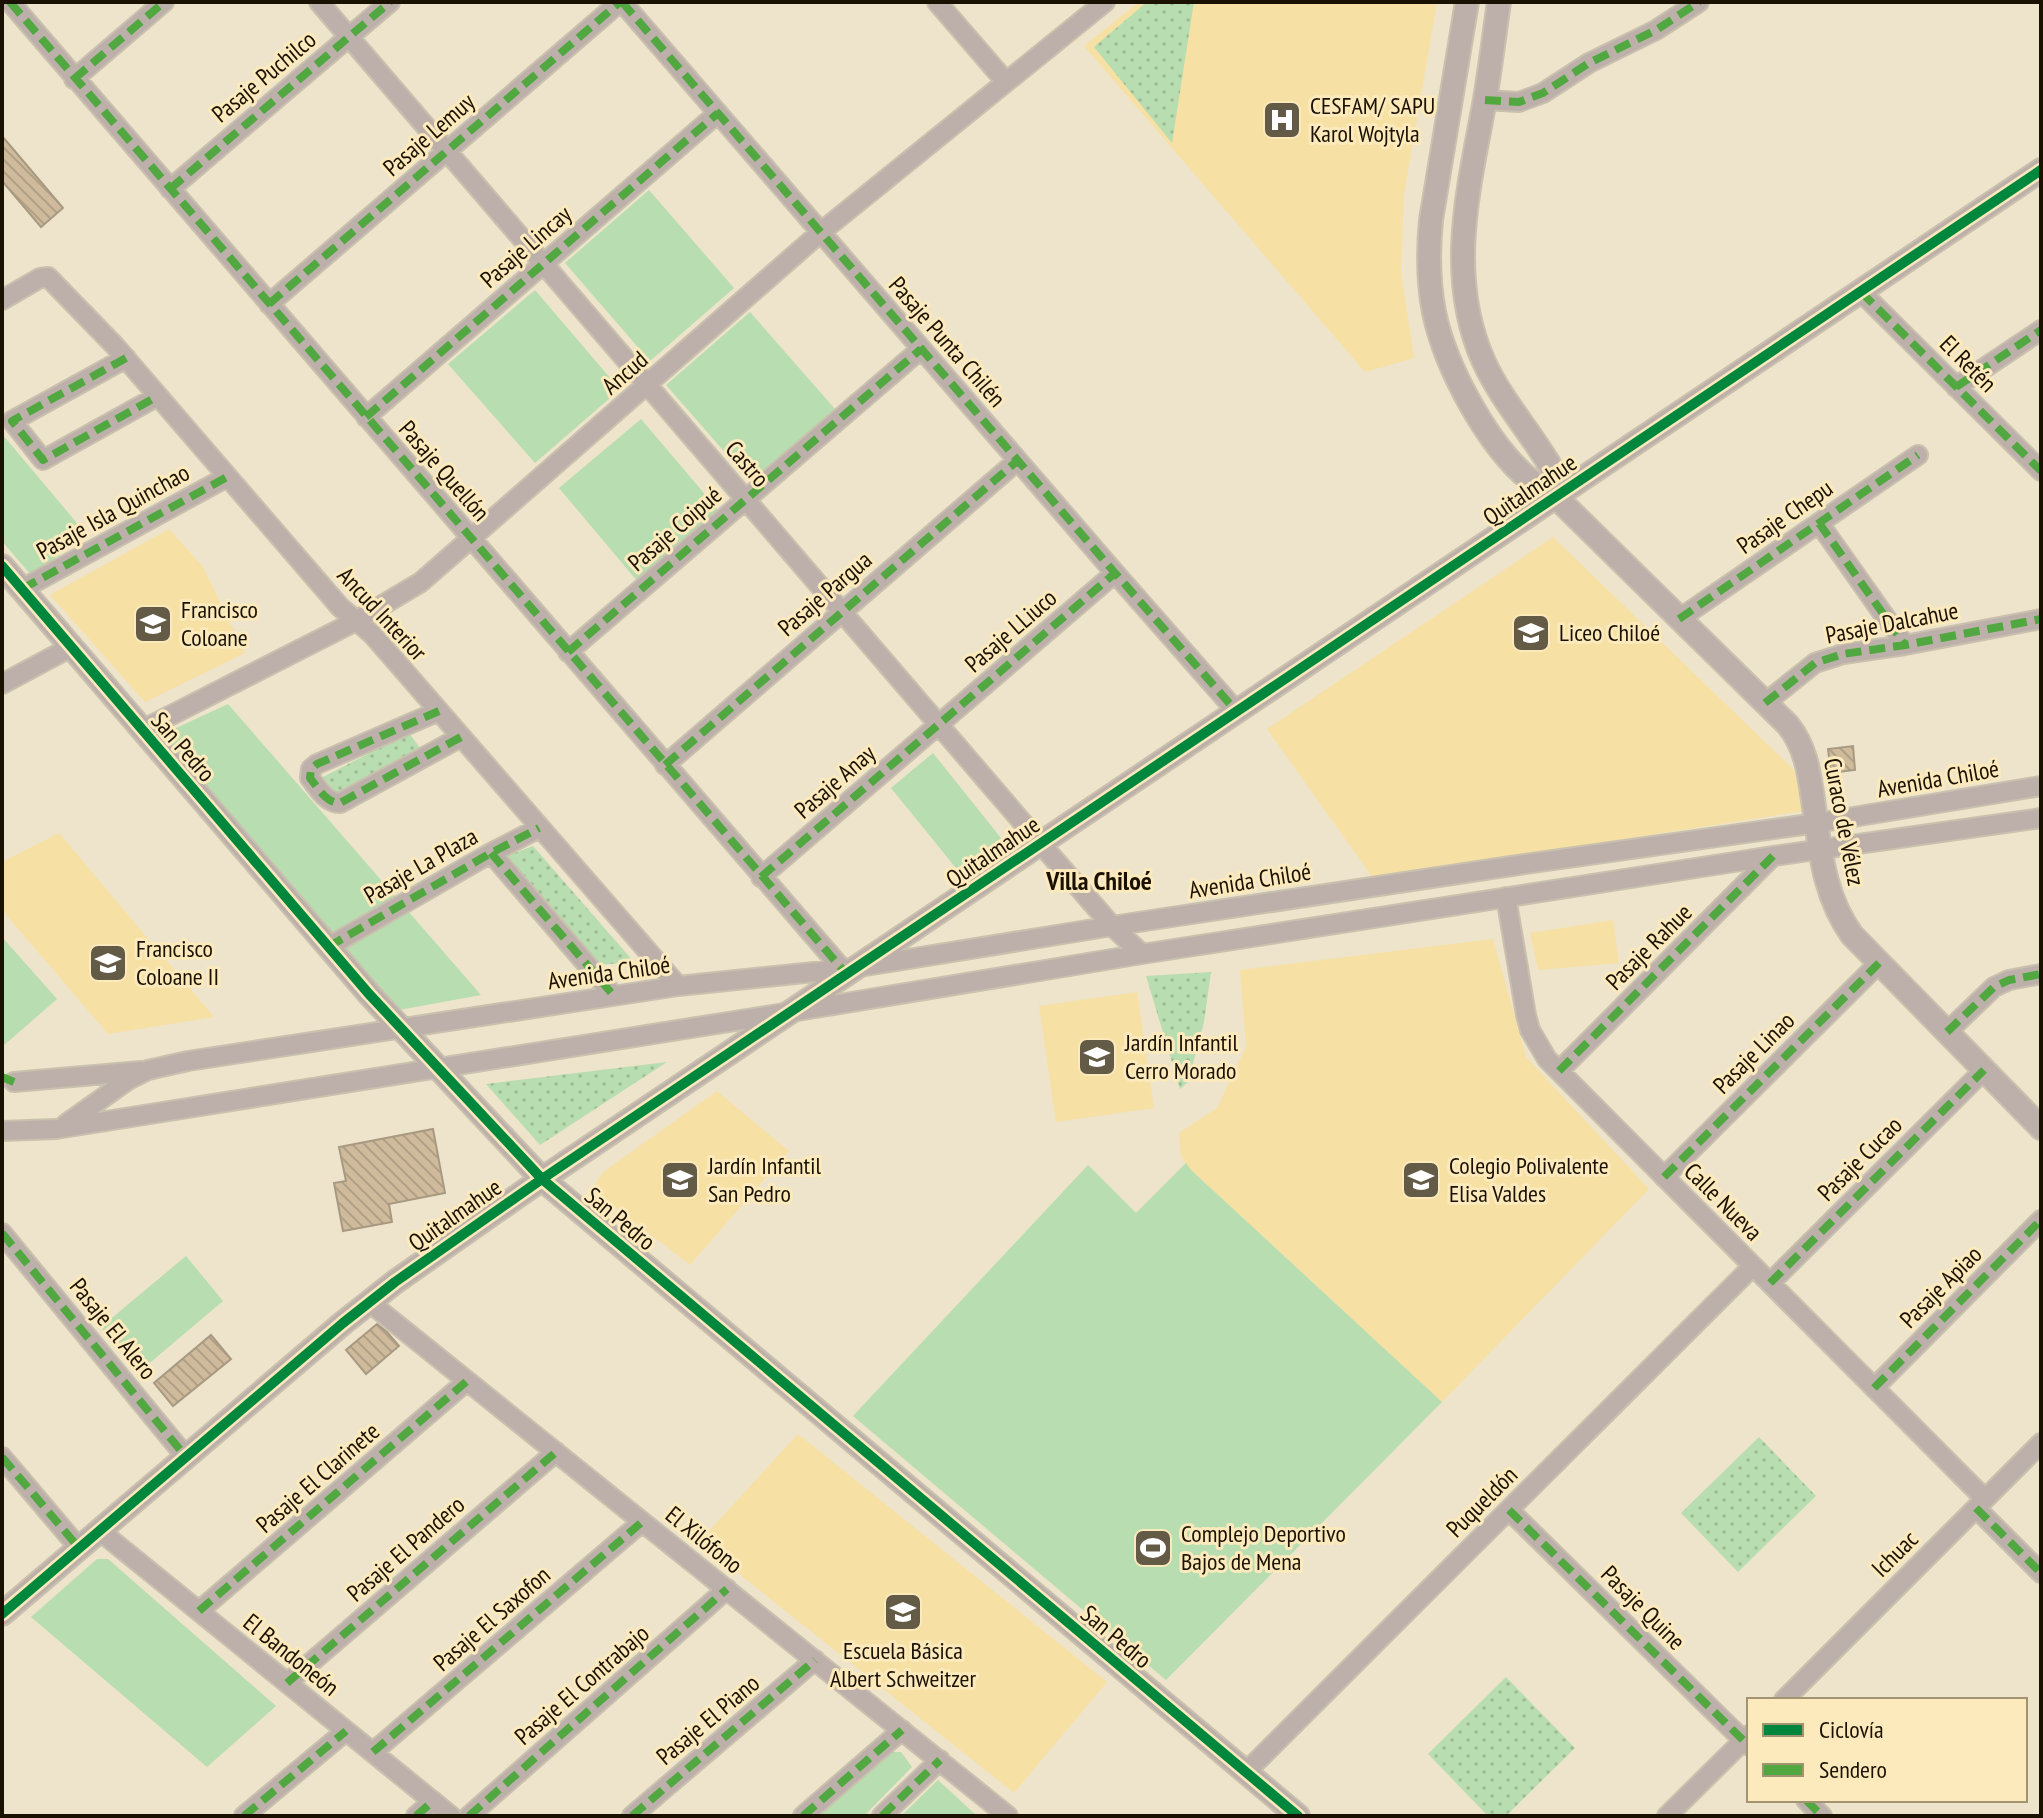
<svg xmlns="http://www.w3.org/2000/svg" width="2043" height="1818" font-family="'PT Sans Narrow',sans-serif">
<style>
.built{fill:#f6e0a4}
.grass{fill:url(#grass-dots)}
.park{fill:#b8ddb0}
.building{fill:url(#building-back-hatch);stroke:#a89a82;stroke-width:2}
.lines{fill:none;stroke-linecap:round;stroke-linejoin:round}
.minor-casing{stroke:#c9c1ad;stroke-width:22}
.tertiary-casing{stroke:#c9c1ad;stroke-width:26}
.minor{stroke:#bdb0ab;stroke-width:18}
.tertiary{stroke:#bdb0ab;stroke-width:22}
.quiet{stroke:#52a840;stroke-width:8;stroke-dasharray:16 8;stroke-linecap:butt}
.cycleway-casing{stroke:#fceabc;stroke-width:15}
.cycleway{stroke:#00873e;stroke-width:10}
.labels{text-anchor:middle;stroke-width:6;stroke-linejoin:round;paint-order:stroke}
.street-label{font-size:24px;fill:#1a1100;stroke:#fceabc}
.poi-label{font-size:24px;fill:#1a1100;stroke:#fceabc;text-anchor:start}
.neighbourhood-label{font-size:26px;font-weight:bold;fill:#1a1100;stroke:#fceabc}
</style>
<defs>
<pattern id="grass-dots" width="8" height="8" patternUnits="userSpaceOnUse" patternTransform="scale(2)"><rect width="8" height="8" fill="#b8ddb0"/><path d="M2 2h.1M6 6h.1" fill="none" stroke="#9ebd96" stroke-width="1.8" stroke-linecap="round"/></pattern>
<pattern id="building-back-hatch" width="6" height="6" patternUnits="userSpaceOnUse" patternTransform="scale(2)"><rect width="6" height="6" fill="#cfbb9c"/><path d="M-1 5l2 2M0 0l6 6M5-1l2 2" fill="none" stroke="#b1a085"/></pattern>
</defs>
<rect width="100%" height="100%" fill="#ede4cb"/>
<path class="built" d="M1139 2H1437L1404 194 1401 272 1414 358 1365 372 1084 46Z
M169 529 203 567 245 653 145 702 50 595Z
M1553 537 1794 770 1804 811 1373 878 1267 729Z
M59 833 214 1017 108 1034 2 910V862Z
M1613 920 1619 963 1538 970 1530 933Z
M1493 939 1526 1057 1649 1189 1442 1402 1191 1170 1181 1157 1179 1133 1217 1108 1246 1047 1240 970Z
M1137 992 1154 1108 1056 1122 1039 1006Z
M717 1091 789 1151 690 1265 592 1189 603 1172Z
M798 1434 1107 1682 1014 1793 699 1542Z"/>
<path class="grass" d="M1147 2H1194L1172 143 1094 47Z
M409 733 423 752 338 796 323 777Z
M533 846 634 962 597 965 507 856Z
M1211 972 1204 1022 1188 1082 1180 1089 1146 976Z
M667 1062 540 1145 486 1084Z
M1759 1437 1816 1496 1738 1572 1681 1513Z
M1506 1677 1575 1748 1506 1816H1488L1428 1754Z"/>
<path class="park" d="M649 190 734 288 650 361 565 263Z
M535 290 611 379 610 398 535 463 448 364Z
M750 312 835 409 751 482 666 385Z
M641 419 720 512 638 582 559 488Z
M2 434 87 535 31 575 2 541Z
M228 704 481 995 399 1010 161 735Z
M933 753 1001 838 960 873 891 788Z
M2 937 57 999 2 1047Z
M1186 1163 1191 1170 1442 1402 1166 1680 853 1416 1088 1165 1136 1213Z
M186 1256 223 1301 139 1372 101 1327Z
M97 1559H108L276 1706 207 1767 31 1617Z
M887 1752H901L912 1767 864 1816H814Z
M938 1780 977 1816H901Z"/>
<path class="building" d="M2 136 63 208 41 227 2 181Z
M1853 746 1855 770 1831 773 1828 749Z
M433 1129 445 1193 389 1204 392 1222 343 1231 334 1183 346 1181 339 1147Z
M377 1324 387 1332 399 1346 366 1374 346 1350Z
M211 1335 231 1359 173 1406 154 1383Z"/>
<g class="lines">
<g class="minor-casing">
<path id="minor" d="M10 2 843 970
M319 2 1041 844 1112 926 1142 954
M622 2 1115 573 1237 712
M937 2 1006 82
M74 79 164 2
M1485 100 1519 102 1543 93 1589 63 1656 30 1699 2
M170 189 390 2
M1861 292 2041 471
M2 300 40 278 48 277 115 346 340 607 372 634 678 986
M269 304 620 2
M126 358 12 421 43 460 158 396
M1956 387 2041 330
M366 417 718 113
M1819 523 1905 645
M22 589 227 477
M1679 619 1918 455
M568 652 921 349
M2 684 71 647
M1765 703 1815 663 1843 654 1905 645 2041 619
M439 711 317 764 311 769 310 778C318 788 326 803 340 803L461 737
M142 730 356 621 421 582 821 232 1105 2
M665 765 1017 461
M491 853 614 996
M761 877 1115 573
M1506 897 1526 1015 1530 1030 1547 1059 1985 1499
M328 947 491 853 539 828
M1947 1032 1994 987 2009 980 2041 974
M1559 1071 1773 856
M14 1082 141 1071
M66 1124 128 1080 148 1070 188 1061 678 986 853 968 1112 926 1518 865 1817 823 2041 786
M2 1131 56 1129 791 1012 1142 954 1773 856 2041 818
M1664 1177 1879 963
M2 1233 186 1457
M1770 1283 1984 1070
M369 1302 1008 1816
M1874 1388 2041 1220
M2 1457 79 1548
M1976 1508 2041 1573
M1509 1510 1749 1746
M100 1531 451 1816
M199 1611 467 1381
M287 1683 556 1452
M1784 1700 2041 1443
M373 1752 642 1522
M1246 1772 1753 1266
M1806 1800 1822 1816
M244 1816 346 1731
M416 1816 433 1801
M469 1816 727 1589
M632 1816 815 1660
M803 1816 902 1730
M882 1816 940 1760
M1667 1816 1749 1735"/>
</g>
<g class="tertiary-casing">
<path id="tertiary" d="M1467 2 1431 220C1428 251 1428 281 1434 312 1445 366 1487 445 1530 480 1538 486 1547 491 1556 497L1788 725C1806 748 1809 772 1813 800 1820 848 1823 895 1852 935L2041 1128
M1499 2C1494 36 1490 71 1484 105 1468 191 1446 278 1484 362 1501 399 1528 429 1549 464L1554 473 1556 497
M2 566 369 994 542 1179 1298 1816
M2 1614 343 1323 395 1282 542 1179 2041 170"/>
</g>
<use href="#minor" class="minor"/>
<use href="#tertiary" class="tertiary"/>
<path class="quiet" d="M10 2 843 970
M622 2 1115 573 1237 712
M74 79 164 2
M1485 100 1519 102 1543 93 1589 63 1656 30 1699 2
M170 189 390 2
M1861 292 2041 471
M269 304 620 2
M126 358 12 421 43 460 158 396
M1956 387 2041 330
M366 417 718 113
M1819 523 1905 645
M22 589 227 477
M1679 619 1918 455
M568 652 921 349
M1765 703 1815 663 1843 654 1905 645 2041 619
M439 711 317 764 311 769 310 778C318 788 326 803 340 803L461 737
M665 765 1017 461
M491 853 614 996
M761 877 1115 573
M328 947 491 853 539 828
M1947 1032 1994 987 2009 980 2041 974
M1559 1071 1773 856
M2 1077 14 1082
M1664 1177 1879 963
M2 1233 186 1457
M1770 1283 1984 1070
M1874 1388 2041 1220
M2 1457 79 1548
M1976 1508 2041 1573
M1509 1510 1749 1746
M199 1611 467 1381
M287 1683 556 1452
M373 1752 642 1522
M1806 1800 1822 1816
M244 1816 346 1731
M416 1816 433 1801
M469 1816 727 1589
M632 1816 815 1660
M803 1816 902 1730
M882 1816 940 1760"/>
<g class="cycleway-casing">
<path id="cycleway" d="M2 566 369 994 542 1179 1298 1816
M2 1614 343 1323 395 1282 542 1179 2041 170"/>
</g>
<use href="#cycleway" class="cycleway"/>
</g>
<defs>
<g id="hospital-square" transform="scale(2)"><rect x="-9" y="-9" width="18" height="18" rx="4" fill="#645b47" stroke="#fceabc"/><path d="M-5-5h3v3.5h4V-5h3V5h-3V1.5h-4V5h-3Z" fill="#fff"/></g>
<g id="school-square" transform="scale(2)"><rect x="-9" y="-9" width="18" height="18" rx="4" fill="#645b47" stroke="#fceabc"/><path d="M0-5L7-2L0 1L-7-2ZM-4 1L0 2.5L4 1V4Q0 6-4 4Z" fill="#fff"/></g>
<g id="stadium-square" transform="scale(2)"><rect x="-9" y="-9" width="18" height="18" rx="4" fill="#645b47" stroke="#fceabc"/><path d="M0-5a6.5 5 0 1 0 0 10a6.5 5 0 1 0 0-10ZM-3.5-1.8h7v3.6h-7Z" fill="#fff"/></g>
</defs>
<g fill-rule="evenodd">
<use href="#hospital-square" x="1282" y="120"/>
<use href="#school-square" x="153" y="624"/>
<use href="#school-square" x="1531" y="633"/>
<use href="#school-square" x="108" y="963"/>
<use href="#school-square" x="1097" y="1057"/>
<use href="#school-square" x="680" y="1180"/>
<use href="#school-square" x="1421" y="1180"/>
<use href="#stadium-square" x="1153" y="1548"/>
<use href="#school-square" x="903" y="1612"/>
</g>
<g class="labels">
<g class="street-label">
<text transform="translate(264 77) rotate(-40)" y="8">Pasaje Puchilco</text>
<text transform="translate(429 135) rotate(-41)" y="8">Pasaje Lemuy</text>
<text transform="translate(526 247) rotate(-41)" y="8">Pasaje Lincay</text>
<text transform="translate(947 342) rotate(49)" y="8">Pasaje Punta Chilén</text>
<text transform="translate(1968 364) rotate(45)" y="8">El Retén</text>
<text transform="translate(625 373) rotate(-41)" y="8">Ancud</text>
<text transform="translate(747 464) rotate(49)" y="8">Castro</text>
<text transform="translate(444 471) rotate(49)" y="8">Pasaje Quellón</text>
<text transform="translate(1530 490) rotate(-34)" y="8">Quitalmahue</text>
<text transform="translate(113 512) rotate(-29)" y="8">Pasaje Isla Quinchao</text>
<text transform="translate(1785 517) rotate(-35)" y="8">Pasaje Chepu</text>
<text transform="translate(675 529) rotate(-41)" y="8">Pasaje Coipué</text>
<text transform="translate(825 594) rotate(-41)" y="8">Pasaje Pargua</text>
<text transform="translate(382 614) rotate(47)" y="8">Ancud Interior</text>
<text transform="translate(1892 623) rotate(-11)" y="8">Pasaje Dalcahue</text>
<text transform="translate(1011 631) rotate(-41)" y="8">Pasaje LLiuco</text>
<text transform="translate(183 747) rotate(49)" y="8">San Pedro</text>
<text transform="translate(1938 779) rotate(-10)" y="8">Avenida Chiloé</text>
<text transform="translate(835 782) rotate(-41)" y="8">Pasaje Anay</text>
<text transform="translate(1844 822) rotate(79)" y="8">Curaco de Vélez</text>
<text transform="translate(993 852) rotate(-34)" y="8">Quitalmahue</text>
<text transform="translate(421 866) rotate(-30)" y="8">Pasaje La Plaza</text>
<text transform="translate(1250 881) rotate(-9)" y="8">Avenida Chiloé</text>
<text transform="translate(1649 947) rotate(-45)" y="8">Pasaje Rahue</text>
<text transform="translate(609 973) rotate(-8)" y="8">Avenida Chiloé</text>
<text transform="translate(1754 1053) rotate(-45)" y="8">Pasaje Linao</text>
<text transform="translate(1860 1159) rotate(-45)" y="8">Pasaje Cucao</text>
<text transform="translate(1723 1202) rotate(45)" y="8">Calle Nueva</text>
<text transform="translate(455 1215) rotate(-35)" y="8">Quitalmahue</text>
<text transform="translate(620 1219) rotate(40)" y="8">San Pedro</text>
<text transform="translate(1941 1287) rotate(-45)" y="8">Pasaje Apiao</text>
<text transform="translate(113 1329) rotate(51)" y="8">Pasaje El Alero</text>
<text transform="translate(318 1478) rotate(-41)" y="8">Pasaje El Clarinete</text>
<text transform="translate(1482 1502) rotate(-45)" y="8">Puqueldón</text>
<text transform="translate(704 1540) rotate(39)" y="8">El Xilófono</text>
<text transform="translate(406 1549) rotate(-41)" y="8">Pasaje El Pandero</text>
<text transform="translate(1895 1554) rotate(-45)" y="8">Ichuac</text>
<text transform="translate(1643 1608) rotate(45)" y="8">Pasaje Quine</text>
<text transform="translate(492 1619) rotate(-41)" y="8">Pasaje El Saxofon</text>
<text transform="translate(1116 1637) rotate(40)" y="8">San Pedro</text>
<text transform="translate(291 1655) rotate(39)" y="8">El Bandoneón</text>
<text transform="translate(582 1685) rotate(-41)" y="8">Pasaje El Contrabajo</text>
<text transform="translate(708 1720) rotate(-40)" y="8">Pasaje El Piano</text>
</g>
<g class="poi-label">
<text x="1310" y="114">CESFAM/ SAPU<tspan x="1310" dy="28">Karol Wojtyla</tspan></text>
<text x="181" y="618">Francisco<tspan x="181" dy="28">Coloane</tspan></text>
<text x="1559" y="641">Liceo Chiloé</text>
<text x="136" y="957">Francisco<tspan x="136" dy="28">Coloane II</tspan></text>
<text x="1125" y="1051">Jardín Infantil<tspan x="1125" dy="28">Cerro Morado</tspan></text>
<text x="708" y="1174">Jardín Infantil<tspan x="708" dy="28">San Pedro</tspan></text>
<text x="1449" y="1174">Colegio Polivalente<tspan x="1449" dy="28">Elisa Valdes</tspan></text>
<text x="1181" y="1542">Complejo Deportivo<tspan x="1181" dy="28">Bajos de Mena</tspan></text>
<text x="903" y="1659" text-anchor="middle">Escuela Básica<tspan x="903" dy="28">Albert Schweitzer</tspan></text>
</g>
<g class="neighbourhood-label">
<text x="1099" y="890">Villa Chiloé</text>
</g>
</g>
<rect width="2043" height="1818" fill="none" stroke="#1a1100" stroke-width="8"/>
<rect x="1747" y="1698" width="280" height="104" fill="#fceabc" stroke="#a29371" stroke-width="2"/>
<rect x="1763" y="1724" width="40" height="12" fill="#00873e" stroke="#a29371" stroke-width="2"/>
<text x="1819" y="1738" font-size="24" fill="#1a1100">Ciclovía</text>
<rect x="1763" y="1764" width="40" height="12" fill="#52a840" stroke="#a29371" stroke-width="2"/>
<text x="1819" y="1778" font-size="24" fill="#1a1100">Sendero</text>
</svg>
